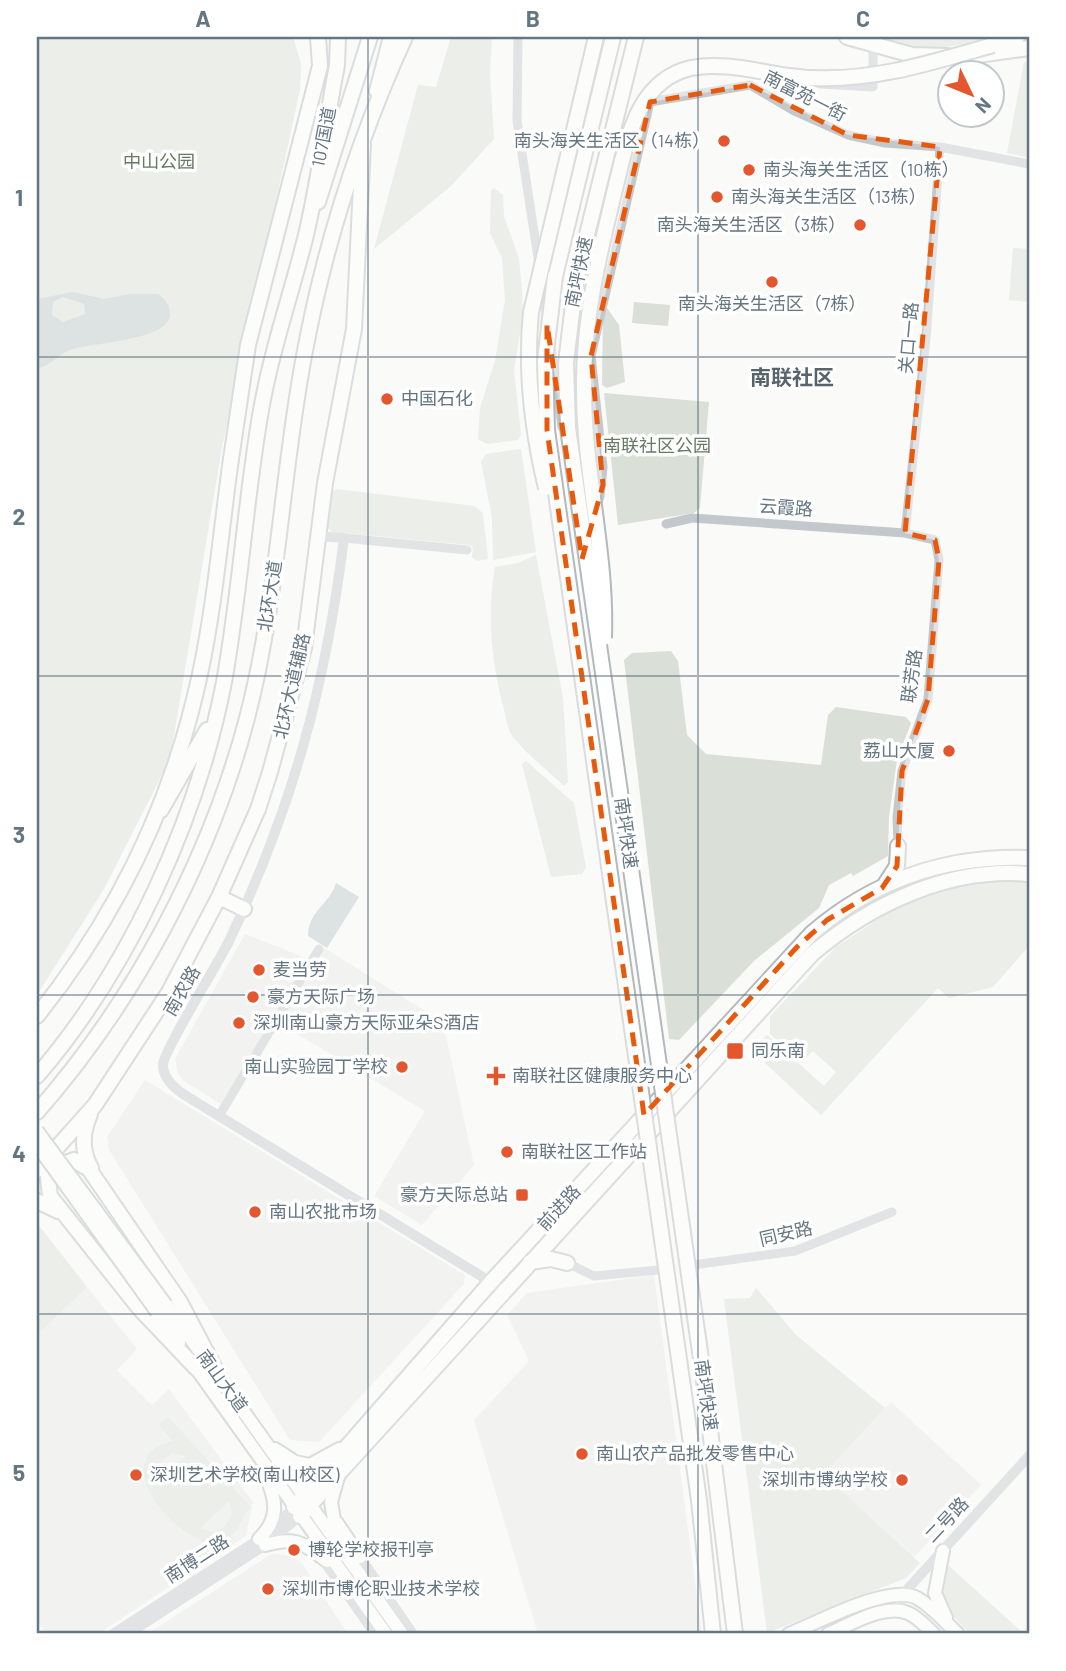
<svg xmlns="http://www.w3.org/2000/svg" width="1066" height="1671" font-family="Barlow,'Noto Sans SC',sans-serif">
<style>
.built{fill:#e8e9e9}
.green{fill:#dadfd7;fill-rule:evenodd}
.water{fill:#bbc7cb;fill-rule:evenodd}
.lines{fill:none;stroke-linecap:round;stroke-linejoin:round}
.secondary-casing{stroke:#b3babf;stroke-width:16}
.primary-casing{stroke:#b5babe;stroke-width:18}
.trunk-casing{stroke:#b4b9bd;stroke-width:18}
.minor{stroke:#c3c8cc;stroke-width:9}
.tertiary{stroke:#c3c8cc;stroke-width:10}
.secondary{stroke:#fff;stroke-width:12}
.primary{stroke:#fff;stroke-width:14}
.trunk{stroke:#fff;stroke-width:14}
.secondary-bridge-casing{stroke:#b3babf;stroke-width:16;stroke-linecap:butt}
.trunk-bridge-casing{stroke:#b4b9bd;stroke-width:18;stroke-linecap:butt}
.secondary-bridge{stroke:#fff;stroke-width:12}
.trunk-bridge{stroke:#fff;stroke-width:14}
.marked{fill:none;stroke:#e8590c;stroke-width:5;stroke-dasharray:14 9;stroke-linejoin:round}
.grid{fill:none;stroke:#657683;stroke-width:2;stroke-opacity:0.55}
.poi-dot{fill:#e4572e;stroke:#fff;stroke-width:2.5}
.labels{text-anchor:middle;stroke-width:7;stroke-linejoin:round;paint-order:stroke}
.street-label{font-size:18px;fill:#657683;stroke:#fff}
.poi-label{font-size:18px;fill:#657683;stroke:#fff;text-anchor:start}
.park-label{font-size:18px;fill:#687a64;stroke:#fff}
.quarter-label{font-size:21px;font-weight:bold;fill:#57646e;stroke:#fff}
.neatline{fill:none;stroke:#657683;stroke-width:2.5}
.grid-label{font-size:23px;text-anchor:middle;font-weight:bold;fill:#657683}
</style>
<rect width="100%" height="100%" fill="#fafaf8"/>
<path class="built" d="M245 934 308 959 221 1104 184 1081 178 1073 175 1059Z
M324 948 443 1022 474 1165 422 1225 374 1196 425 1111 279 1023Z
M145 1080 465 1275 464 1284 319 1442 290 1440 109 1150 107 1137Z
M654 1275 702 1634H538L474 1420 529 1361 507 1315 527 1293Z
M87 1287 137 1349 117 1370 152 1405 169 1389 253 1502 246 1536 98 1634H47L37 1623V1335Z
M891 1402 981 1485 914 1557 824 1474Z
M278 1554 294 1557 301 1562 348 1634H147L270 1555Z"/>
<path class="green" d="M37 37H293L301 64 300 90 222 447 170 759 104 889 37 995Z
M451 37H492L490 73 494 139 451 186 374 249 418 85 436 87Z
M866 37H987C931 54 921 50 866 37Z
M1024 62H1029V158L1007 153Z
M494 188 503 195 504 216 519 259 522 291 523 315 514 370 521 435 518 440 487 444 478 439 480 408 495 361 505 300 502 258 490 233 491 191Z
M1013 248 1029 249V302L1009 300Z
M634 302 670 305 668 326 632 323Z
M607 308 619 325 625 382 607 388 602 385 603 313Z
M604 393 709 402 700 508 694 513 618 525Z
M521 449 536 552 493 560 492 517 481 462 486 454Z
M336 489 474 506 483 513 488 559 477 561 472 557 473 548 470 545 332 532 327 527 329 495Z
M536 555 563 698 568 782 564 786C548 770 527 755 513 737 507 729 506 715 503 706 491 658 487 615 495 567L518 563Z
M671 651 678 661 687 735 706 754 821 765 828 715 836 707 906 717 911 723 897 760 889 817 888 856 853 876 851 873 829 885 819 908 754 961 679 1040 669 1039 624 660 632 653Z
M526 761 574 803 586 867 582 874 551 877 522 764Z
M1029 877V946L993 987 949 998 938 988 821 1115 752 1051 767 1035 824 1086 836 1072 813 1051 802 1062 770 1034V1016L835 948 896 907 978 879Z
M37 1223 87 1287 37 1335Z
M756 1288 796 1335 885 1408 824 1474 920 1563 906 1578 767 1633 724 1299 750 1298Z
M168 1417 251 1507C239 1518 239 1536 221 1542 187 1554 98 1458 173 1441L159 1425ZM172 1453 186 1456 157 1483V1464ZM229 1501C235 1516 228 1527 214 1532L200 1529Z
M949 1566 1024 1634H971C952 1617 926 1590 949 1566Z"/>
<path class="water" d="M73 292 104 299 130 294H158C166 299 168 303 170 311 175 341 93 342 70 350 58 355 51 365 37 369V299ZM63 297 84 304 85 314 63 322 52 315 53 302Z
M336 883 359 897 327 948 308 936C308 911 330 904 336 883Z"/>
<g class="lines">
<g class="secondary-casing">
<path id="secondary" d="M166 1305 201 1353
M157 1312 179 1343
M191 1361 386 1634
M214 1370 402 1634
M275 1449 295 1462 310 1465 339 1449
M337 1523 360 1557
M337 1538 331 1502 338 1477
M259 1539C279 1519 277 1501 266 1477
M265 1545C297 1536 302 1543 327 1561
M943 1551 935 1593 946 1618
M789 1634C817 1623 890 1583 917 1598 933 1607 946 1623 958 1634
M828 1634C850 1625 884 1603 908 1613 918 1617 926 1627 934 1634"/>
</g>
<g class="primary-casing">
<path id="primary" d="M377 91 391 37
M318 202 370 37
M884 886 897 866 898 846
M219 897 244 909
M37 1016C117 916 173 800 200 674 215 604 221 530 231 459
M90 1114C82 1133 81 1150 91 1168
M37 1170 95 1105 169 992 219 897 258 809 270 772 304 648 325 483 354 329 363 144
M37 1201 58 1211
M530 1262 551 1259 567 1263
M196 1368 139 1308 50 1196 48 1178 58 1166 74 1160 89 1169 180 1302 220 1378
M294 1507 491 1282 812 933C874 880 948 855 1029 858
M300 1516 812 954C872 903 950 867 1029 874"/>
</g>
<g class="trunk-casing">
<path id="trunk" d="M847 37 912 55 947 56
M993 45 1017 37
M971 56 1029 48
M555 276 613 37
M576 279 636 37
M231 459 248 345 320 66 318 37
M161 810 207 730
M37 1076C129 969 197 821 224 682 240 594 245 504 260 416 270 355 290 298 305 239 319 182 326 122 337 65L338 37
M37 1112C133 1003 208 863 246 722 278 602 281 478 304 356 324 247 359 138 405 37"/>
</g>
<path class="minor" d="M518 37 517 121 539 264
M820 84 873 87V47
M541 282 546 316
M551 347 562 427
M666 524 692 518 905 533 935 540 939 560 928 699 902 771 897 817 898 846
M905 533 926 338 940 147
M344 538 467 550
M585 541 600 496 603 467 591 356 650 102 750 85 794 111 848 135 885 143 940 147 1029 164
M219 1116 319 949
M567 1263 594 1276 669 1269
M686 1266 795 1251 892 1212"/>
<path class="tertiary" d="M317 536 344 538C326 684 293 806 230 939 220 961 163 1051 163 1065 163 1078 173 1087 183 1094L504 1290
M353 1553 360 1557 413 1634
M321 1557 375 1634
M898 1610 903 1594 1029 1456
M113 1634 270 1532 294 1507
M128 1634 265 1545 300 1516"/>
<use href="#secondary" class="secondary"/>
<use href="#primary" class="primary"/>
<use href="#trunk" class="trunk"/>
<g class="secondary-bridge-casing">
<path id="secondary-bridge" d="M37 1131 166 1305
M37 1145 157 1312"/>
</g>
<g class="trunk-bridge-casing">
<path id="trunk-bridge" d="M555 276 545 361 547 430 699 1500 713 1634
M576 279 566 363 568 428 703 1373 735 1634
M546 488C532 430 525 372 531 312L596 37
M604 638C607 554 584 473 584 390 583 317 600 251 617 181 628 137 638 80 691 68 730 60 773 77 812 78 876 81 933 62 993 45"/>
</g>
<use href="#secondary-bridge" class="secondary-bridge"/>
<use href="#trunk-bridge" class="trunk-bridge"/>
</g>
<path d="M0 0H1066V1671H0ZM750 85 848 135 940 147 905 533 935 540 939 560 928 699 902 771 897 866 882 888 827 920 797 947 644 1115 547 430V324L582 559 603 485 591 356 650 102Z" fill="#fafaf8" fill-opacity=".55" fill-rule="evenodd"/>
<path class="marked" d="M750 85 848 135 940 147 905 533 935 540 939 560 928 699 902 771 897 866 882 888 827 920 797 947 644 1115 547 430V324L582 559 603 485 591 356 650 102Z"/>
<path class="grid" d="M368 37V1634M698 37V1634M37 357H1029M37 676H1029M37 995H1029M37 1314H1029"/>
<g class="poi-dot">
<circle cx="724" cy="141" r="7"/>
<circle cx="749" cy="170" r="7"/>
<circle cx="717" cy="197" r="7"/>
<circle cx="860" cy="225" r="7"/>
<circle cx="772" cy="282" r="7"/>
<circle cx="387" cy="399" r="7"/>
<circle cx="949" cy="751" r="7"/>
<circle cx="259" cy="970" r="7"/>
<circle cx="253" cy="997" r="7"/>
<circle cx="239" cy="1023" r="7"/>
<rect x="726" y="1042" width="18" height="18" rx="3.5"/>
<circle cx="402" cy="1067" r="7"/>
<path d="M492.5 1065.5h7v7h7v7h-7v7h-7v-7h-7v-7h7z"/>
<circle cx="507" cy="1152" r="7"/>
<rect x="515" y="1188" width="14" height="14" rx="3.5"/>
<circle cx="255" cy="1212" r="7"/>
<circle cx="582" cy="1454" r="7"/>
<circle cx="136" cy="1475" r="7"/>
<circle cx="902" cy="1480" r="7"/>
<circle cx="294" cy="1550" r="7"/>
<circle cx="268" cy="1589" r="7"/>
</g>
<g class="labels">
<g class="street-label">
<text transform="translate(805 96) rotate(27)" y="6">南富苑一街</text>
<text transform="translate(324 137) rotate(-79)" y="6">107国道</text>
<text transform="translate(579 272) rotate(-78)" y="6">南坪快速</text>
<text transform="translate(909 338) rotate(-85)" y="6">关口一路</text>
<text transform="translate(786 508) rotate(4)" y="6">云霞路</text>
<text transform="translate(270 596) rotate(-81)" y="6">北环大道</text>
<text transform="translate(912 676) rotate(-82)" y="6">联芳路</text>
<text transform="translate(292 686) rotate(-77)" y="6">北环大道辅路</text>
<text transform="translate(626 833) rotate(82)" y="6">南坪快速</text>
<text transform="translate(182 991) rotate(-60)" y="6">南农路</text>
<text transform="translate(559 1208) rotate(-48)" y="6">前进路</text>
<text transform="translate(786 1234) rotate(-13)" y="6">同安路</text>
<text transform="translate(222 1381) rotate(54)" y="6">南山大道</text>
<text transform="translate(706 1395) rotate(82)" y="6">南坪快速</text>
<text transform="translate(947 1520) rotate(-47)" y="6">二号路</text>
<text transform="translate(197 1559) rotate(-33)" y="6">南博二路</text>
</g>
<g class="poi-label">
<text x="710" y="147" text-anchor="end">南头海关生活区（14栋）</text>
<text x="763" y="176">南头海关生活区（10栋）</text>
<text x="731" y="203">南头海关生活区（13栋）</text>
<text x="846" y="231" text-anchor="end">南头海关生活区（3栋）</text>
<text x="772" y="310" text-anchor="middle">南头海关生活区（7栋）</text>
<text x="401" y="405">中国石化</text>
<text x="935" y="757" text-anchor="end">荔山大厦</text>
<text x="273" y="976">麦当劳</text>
<text x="267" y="1003">豪方天际广场</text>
<text x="253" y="1029">深圳南山豪方天际亚朵S酒店</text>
<text x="751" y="1057">同乐南</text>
<text x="388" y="1073" text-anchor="end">南山实验园丁学校</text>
<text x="512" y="1082">南联社区健康服务中心</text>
<text x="521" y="1158">南联社区工作站</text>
<text x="508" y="1201" text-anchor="end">豪方天际总站</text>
<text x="269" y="1218">南山农批市场</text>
<text x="596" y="1460">南山农产品批发零售中心</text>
<text x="150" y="1481">深圳艺术学校(南山校区)</text>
<text x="888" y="1486" text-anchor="end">深圳市博纳学校</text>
<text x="308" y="1556">博轮学校报刊亭</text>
<text x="282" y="1595">深圳市博伦职业技术学校</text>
</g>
<g class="park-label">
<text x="159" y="168">中山公园</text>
<text x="657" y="452">南联社区公园</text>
</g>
<g class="quarter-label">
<text x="792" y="385">南联社区</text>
</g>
</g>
<rect width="1066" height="1671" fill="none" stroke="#ffffff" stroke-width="77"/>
<g transform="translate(971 94) rotate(133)"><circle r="33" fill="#ffffff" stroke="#c1c8cd" stroke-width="2"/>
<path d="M0-5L12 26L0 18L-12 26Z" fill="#e4572e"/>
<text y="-10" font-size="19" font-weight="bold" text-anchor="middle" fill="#657683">N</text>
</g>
<rect x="38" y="38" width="990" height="1594" class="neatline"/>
<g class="grid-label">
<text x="203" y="27">A</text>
<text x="533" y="27">B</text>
<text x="863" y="27">C</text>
<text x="19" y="206">1</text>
<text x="19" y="525">2</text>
<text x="19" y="843">3</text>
<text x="19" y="1162">4</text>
<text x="19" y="1481">5</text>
</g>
</svg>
